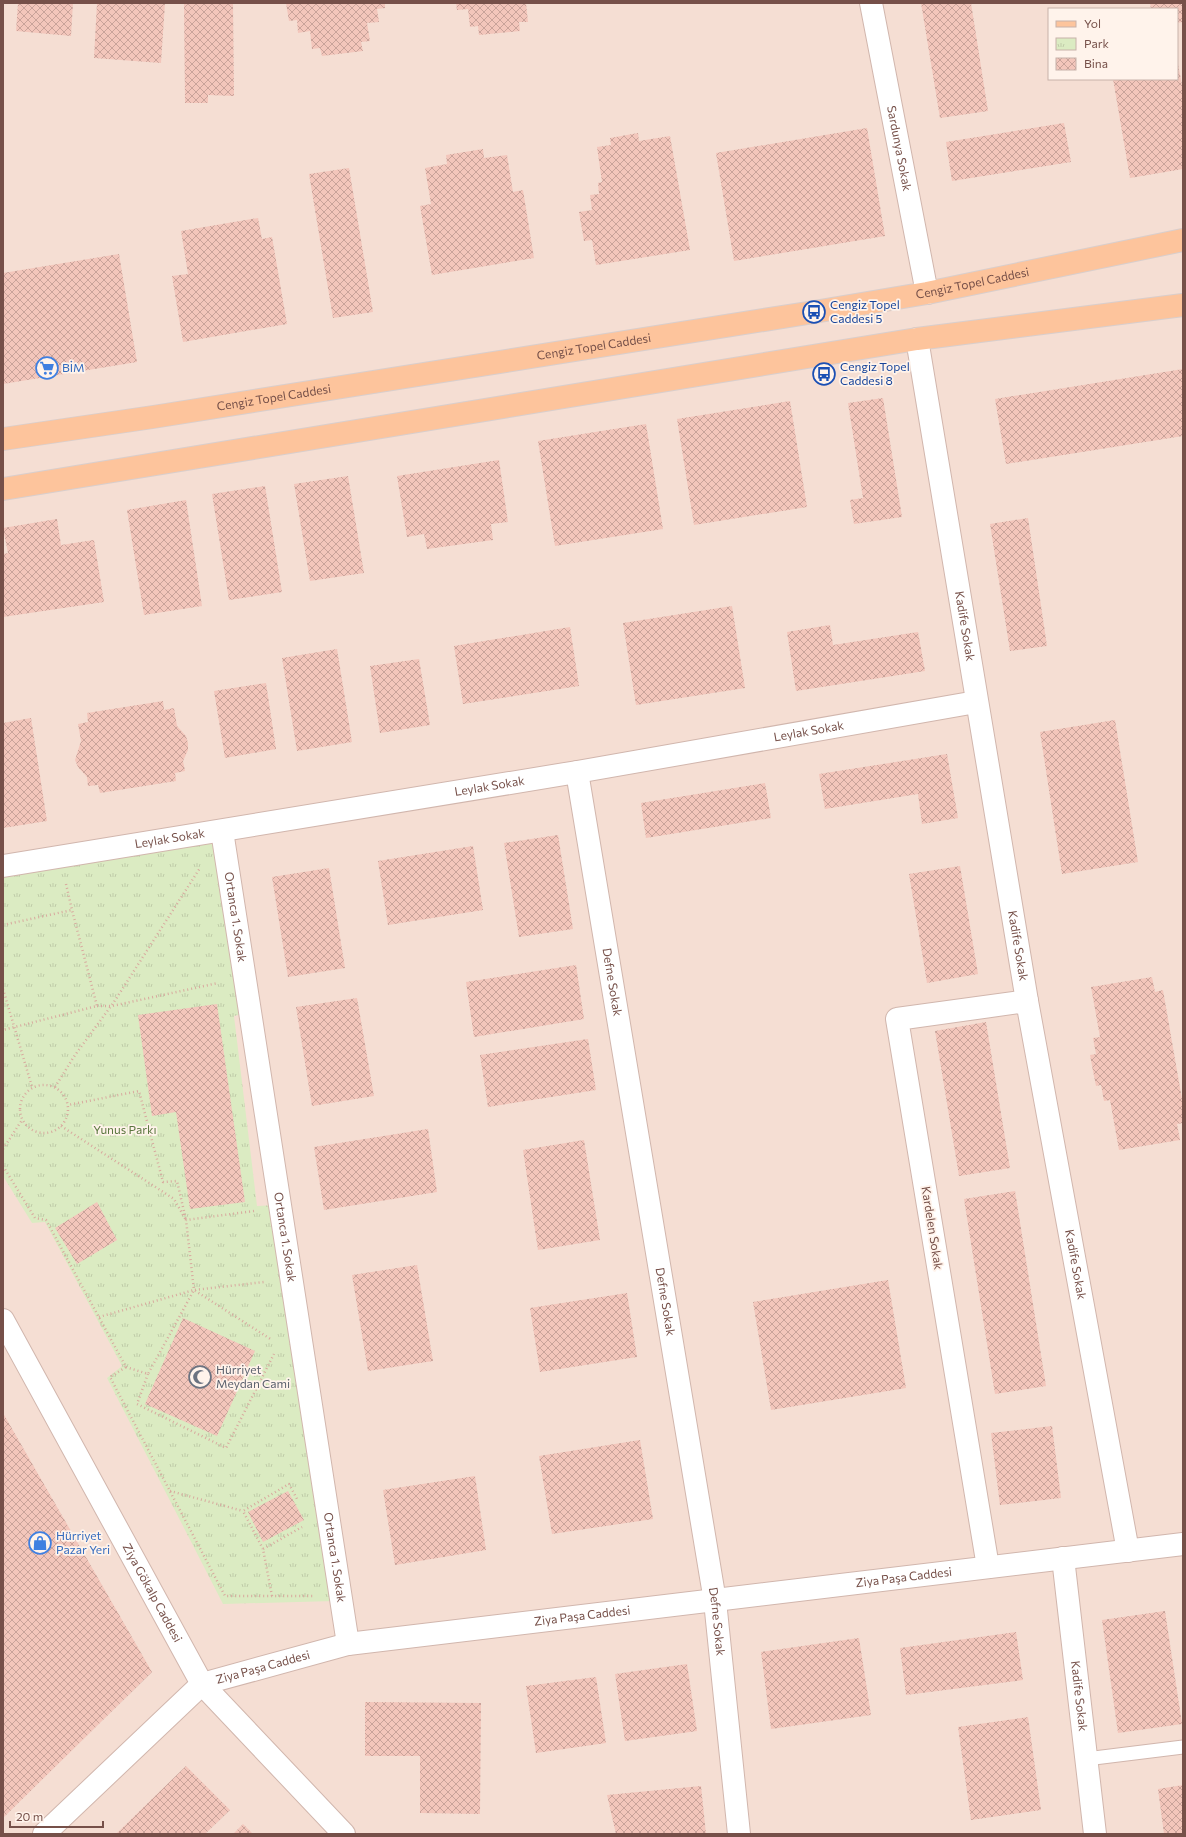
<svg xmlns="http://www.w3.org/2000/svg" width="1186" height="1837" font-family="Commissioner,sans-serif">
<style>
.residential{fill:#f5ded3;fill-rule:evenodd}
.park{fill:url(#park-tufts)}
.building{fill:url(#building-cross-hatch)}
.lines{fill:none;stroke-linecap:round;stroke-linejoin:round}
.lane-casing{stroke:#d1b6ad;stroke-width:15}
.street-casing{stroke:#d1b6ad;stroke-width:24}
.primary-casing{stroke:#d9cecc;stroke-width:24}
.path{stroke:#d8a99e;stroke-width:2.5;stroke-dasharray:1 3;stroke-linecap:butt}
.lane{stroke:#fff;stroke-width:13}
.street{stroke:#fff;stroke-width:22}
.primary{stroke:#fdc49c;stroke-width:22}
.labels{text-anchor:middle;stroke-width:3.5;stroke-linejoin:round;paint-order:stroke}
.street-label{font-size:12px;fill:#765049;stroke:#fff3eb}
.transit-label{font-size:12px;fill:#164399;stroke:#fff3eb;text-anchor:start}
.shop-label{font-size:12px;fill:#366cbe;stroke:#fff3eb;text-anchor:start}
.park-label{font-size:12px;fill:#5a763e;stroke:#fff3eb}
.worship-label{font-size:12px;fill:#5b616d;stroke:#fff3eb;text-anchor:start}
</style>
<defs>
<pattern id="park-tufts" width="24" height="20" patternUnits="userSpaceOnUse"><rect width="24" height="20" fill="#dbebc2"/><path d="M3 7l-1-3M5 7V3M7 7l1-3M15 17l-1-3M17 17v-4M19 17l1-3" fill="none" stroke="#bfcba8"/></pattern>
<pattern id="building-cross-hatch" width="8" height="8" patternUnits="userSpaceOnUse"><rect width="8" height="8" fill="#f3c6bb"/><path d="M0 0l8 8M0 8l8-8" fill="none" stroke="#c9a39a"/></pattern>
</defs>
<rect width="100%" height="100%" fill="#fdeee4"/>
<path class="residential" d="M3 3H1183V1834H3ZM1049 9H1177V79H1049Z"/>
<path class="park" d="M217 838 247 1013 234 1016 257 1206 277 1205 334 1601 223 1604 107 1378 122 1366 45 1222 32 1223 3 1176V875Z"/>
<path class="building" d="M18 3H73L71 36 16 31Z
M97 3H165L161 63 94 58Z
M184 3H233L234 96 208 95V103H185Z
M286 3H385V8L377 9 379 22 367 23 370 41 361 42 363 51 322 56 320 48 312 49 310 31 298 33 297 20 289 21Z
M456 3H526L528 22H519L520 31 479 35 478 26 470 27 468 9 457 10Z
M921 3H971L988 111 940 118Z
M1150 3H1183V22L1177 23V9H1151Z
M1177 59 1183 90V169L1130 178 1113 79H1177Z
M1064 123 1071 162 952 181 946 142Z
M867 128 885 236 734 261 716 153Z
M638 133 639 141 670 136 690 250 596 265 592 240 584 241 579 212 592 210 590 195 599 194 598 183 602 182 597 147 611 145 610 138Z
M483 149 484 158 507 155 513 192 523 190 534 258 432 275 420 206 431 204 425 168 447 164 446 155Z
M349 168 373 312 333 318 309 174Z
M258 218 262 239 272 237 287 324 183 342 172 276 188 274 181 231Z
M119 254 137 362 3 384V273Z
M1183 369V436L1006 464 995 399Z
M883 398 902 517 854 524 850 500 863 498 848 403Z
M790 401 807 507 694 525 677 419Z
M646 424 663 529 555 546 538 441Z
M499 460 508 522 491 524 493 540 427 549 424 534 407 537 397 476Z
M348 476 364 573 310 581 294 484Z
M265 486 282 592 229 600 212 494Z
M186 500 202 606 144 615 127 510Z
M1028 518 1047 646 1010 651 990 524Z
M57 519 61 545 94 540 104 602 3 617V554L8 553 3 528Z
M732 606 745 688 636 705 623 623Z
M830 625 833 645 918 632 925 671 796 691 787 632Z
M570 627 579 686 463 704 454 646Z
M337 649 352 742 297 751 282 658Z
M419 659 430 725 380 733 370 666Z
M266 683 276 749 225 758 214 691Z
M163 701 164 710 174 708 177 726 186 736 188 743V750L183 761 185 771 175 773 176 781 100 793 98 785 88 786 87 777 78 767 75 760 81 741 78 724 88 722 87 713Z
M31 718 47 821 3 828V723Z
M1115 720 1138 862 1062 874 1040 732Z
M947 754 958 818 922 824 918 794 825 809 819 774Z
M765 783 771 818 646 838 641 803Z
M558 835 573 929 519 937 504 843Z
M473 846 483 910 388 925 378 861Z
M960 866 978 974 927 983 909 874Z
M329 868 345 968 288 977 272 877Z
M576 965 584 1019 474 1037 466 982Z
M1152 977 1155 992 1163 990 1183 1105V1123L1177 1124 1180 1140 1119 1150 1110 1100 1104 1101 1101 1085 1096 1086 1093 1071 1090 1055 1096 1054 1093 1038 1100 1037 1091 987Z
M357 998 374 1096 312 1106 296 1007Z
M217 1004 245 1202 190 1209 176 1112 152 1116 138 1015Z
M986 1022 1010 1168 959 1176 935 1031Z
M588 1039 596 1090 488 1107 480 1055Z
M428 1129 437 1192 324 1210 314 1147Z
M584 1140 600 1240 538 1250 523 1150Z
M1015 1191 1046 1386 995 1394 964 1199Z
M97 1202 117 1240 77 1264 55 1228Z
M417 1265 433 1361 368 1371 352 1275Z
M888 1280 906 1388 771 1410 753 1302Z
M627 1293 637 1357 540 1372 530 1308Z
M183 1318 255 1351 217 1436 145 1404Z
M3 1413 152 1672 3 1818Z
M1052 1426 1061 1498 1000 1505 991 1433Z
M640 1440 653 1519 552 1534 539 1456Z
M475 1476 486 1550 395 1565 383 1490Z
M288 1491 304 1520 263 1542 248 1512Z
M1165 1611 1182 1724 1118 1733 1102 1620Z
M1016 1632 1023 1680 906 1695 900 1648Z
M859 1638 871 1715 771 1729 761 1652Z
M687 1664 697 1731 625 1741 615 1674Z
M596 1677 606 1743 536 1753 526 1686Z
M365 1702 481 1703 480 1814 420 1813V1756H365Z
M1028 1717 1041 1810 971 1820 958 1727Z
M186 1766 230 1810 205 1834H116Z
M1183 1785V1834H1164L1158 1789Z
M701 1786 706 1834H616L607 1795Z
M243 1824 253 1834H233Z"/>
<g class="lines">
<g class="lane-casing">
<path id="lane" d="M1086 1759 1183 1747"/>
</g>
<g class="street-casing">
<g id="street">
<path id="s1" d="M871 3 927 293"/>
<path id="s2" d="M917 339 1027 1001 1128 1551"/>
<path id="s3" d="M577 772 715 1601 739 1834"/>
<path id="s4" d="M222 831 348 1644"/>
<path id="s5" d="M3 866 577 772 976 702"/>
<path id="s6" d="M3 1320 202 1684 344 1834"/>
<path id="s7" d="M1063 1558 1095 1834"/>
<path d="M988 1567 897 1019 1027 1001"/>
<path id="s8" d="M44 1834 202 1684 348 1644 1183 1544"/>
</g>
</g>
<g class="primary-casing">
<g id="primary">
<path id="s9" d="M3 439 153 417 814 312 927 293 1183 240"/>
<path d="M3 489 917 339 1183 305"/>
</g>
</g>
<path class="path" d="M66 884 72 910
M3 925 72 910 97 1006 3 1030
M3 989 32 1087
M97 1006H112L218 983
M20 1109a24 24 0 1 1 48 0a24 24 0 1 1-48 0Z
M55 1087 75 1055 114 1002 200 868
M61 1126 174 1199 186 1220 177 1181 163 1182 139 1091 68 1105
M3 1149 22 1120
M3 1166 35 1218 46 1220 126 1367 110 1377 225 1596H314
M254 1211 186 1220 194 1290 264 1282
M99 1317 194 1290 272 1340
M126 1367 148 1374 194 1290
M148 1374 137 1404 226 1448 274 1354
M170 1491 243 1511
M263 1549 243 1511 289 1484 297 1499
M272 1596 263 1549 302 1527"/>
<use href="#lane" class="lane"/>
<use href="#street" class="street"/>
<use href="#primary" class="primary"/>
</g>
<defs>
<g id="bus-ring" transform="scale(1.15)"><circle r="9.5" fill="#fff3eb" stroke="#1a4fb4" stroke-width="1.5"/><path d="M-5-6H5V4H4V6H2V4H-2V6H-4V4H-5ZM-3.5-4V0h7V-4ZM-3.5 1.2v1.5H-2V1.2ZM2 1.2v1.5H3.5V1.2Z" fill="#1a4fb4"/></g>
<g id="supermarket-ring" transform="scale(1.15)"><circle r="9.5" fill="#fff3eb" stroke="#3f7fe0" stroke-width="1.5"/><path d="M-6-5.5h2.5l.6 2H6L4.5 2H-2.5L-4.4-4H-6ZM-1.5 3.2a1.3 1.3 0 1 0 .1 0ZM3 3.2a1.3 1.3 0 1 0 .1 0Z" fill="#3f7fe0"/></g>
<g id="mosque-ring" transform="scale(1.15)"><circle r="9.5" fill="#fff3eb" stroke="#6b7280" stroke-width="1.5"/><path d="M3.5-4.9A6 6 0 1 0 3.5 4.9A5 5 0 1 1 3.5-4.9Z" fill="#6b7280"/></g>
<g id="shop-ring" transform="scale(1.15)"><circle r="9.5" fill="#fff3eb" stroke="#3f7fe0" stroke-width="1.5"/><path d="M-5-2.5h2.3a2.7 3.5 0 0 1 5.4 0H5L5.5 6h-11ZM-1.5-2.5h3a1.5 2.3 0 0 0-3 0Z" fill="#3f7fe0"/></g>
</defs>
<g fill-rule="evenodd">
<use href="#bus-ring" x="814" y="312"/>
<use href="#supermarket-ring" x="47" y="368"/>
<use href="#bus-ring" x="824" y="374"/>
<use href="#mosque-ring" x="200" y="1377"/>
<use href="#shop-ring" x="40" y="1543"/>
</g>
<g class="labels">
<g class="street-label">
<text dy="4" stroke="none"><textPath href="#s1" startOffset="148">Sardunya Sokak</textPath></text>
<text dy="4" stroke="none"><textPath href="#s9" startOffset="982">Cengiz Topel Caddesi</textPath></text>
<text dy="4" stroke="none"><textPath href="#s9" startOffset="598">Cengiz Topel Caddesi</textPath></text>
<text dy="4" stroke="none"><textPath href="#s9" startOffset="274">Cengiz Topel Caddesi</textPath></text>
<text dy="4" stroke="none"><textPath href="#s2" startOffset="291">Kadife Sokak</textPath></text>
<text dy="4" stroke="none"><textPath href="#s5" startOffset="817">Leylak Sokak</textPath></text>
<text dy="4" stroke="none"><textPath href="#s5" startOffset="493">Leylak Sokak</textPath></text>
<text dy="4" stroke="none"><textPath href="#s5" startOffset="169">Leylak Sokak</textPath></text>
<text dy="4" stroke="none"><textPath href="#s4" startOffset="87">Ortanca 1. Sokak</textPath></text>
<text dy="4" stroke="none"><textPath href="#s2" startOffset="615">Kadife Sokak</textPath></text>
<text dy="4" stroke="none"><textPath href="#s3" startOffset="213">Defne Sokak</textPath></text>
<text transform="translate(932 1228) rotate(81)" y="4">Kardelen Sokak</text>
<text dy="4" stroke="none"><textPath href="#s4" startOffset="411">Ortanca 1. Sokak</textPath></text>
<text dy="4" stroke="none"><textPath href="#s2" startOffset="939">Kadife Sokak</textPath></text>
<text dy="4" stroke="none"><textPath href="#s3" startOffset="537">Defne Sokak</textPath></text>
<text dy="4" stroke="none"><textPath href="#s4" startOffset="735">Ortanca 1. Sokak</textPath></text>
<text dy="4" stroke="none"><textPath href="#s8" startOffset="929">Ziya Paşa Caddesi</textPath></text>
<text dy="4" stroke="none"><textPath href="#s6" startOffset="311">Ziya Gökalp Caddesi</textPath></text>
<text dy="4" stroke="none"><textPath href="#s8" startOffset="605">Ziya Paşa Caddesi</textPath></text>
<text dy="4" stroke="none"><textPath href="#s3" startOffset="861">Defne Sokak</textPath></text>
<text dy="4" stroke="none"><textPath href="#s8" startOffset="281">Ziya Paşa Caddesi</textPath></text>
<text dy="4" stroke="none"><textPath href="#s7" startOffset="139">Kadife Sokak</textPath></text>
</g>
<g class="transit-label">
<text x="830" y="309">Cengiz Topel<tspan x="830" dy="14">Caddesi 5</tspan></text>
<text x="840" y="371">Cengiz Topel<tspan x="840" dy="14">Caddesi 8</tspan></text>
</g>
<g class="shop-label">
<text x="62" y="372">BİM</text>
<text x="56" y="1540">Hürriyet<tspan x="56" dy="14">Pazar Yeri</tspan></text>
</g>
<g class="park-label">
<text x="125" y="1134">Yunus Parkı</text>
</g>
<g class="worship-label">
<text x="216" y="1374">Hürriyet<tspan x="216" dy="14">Meydan Cami</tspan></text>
</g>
</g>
<rect width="1186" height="1837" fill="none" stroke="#765049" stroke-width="8"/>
<rect x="1048" y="8" width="130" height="72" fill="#fff3eb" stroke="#c8b2aa"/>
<rect x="1056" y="21" width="20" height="6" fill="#fdc49c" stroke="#c8b2aa"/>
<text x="1084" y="28" font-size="12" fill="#765049">Yol</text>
<rect x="1056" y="38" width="20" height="12" fill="url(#park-tufts)" stroke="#c8b2aa"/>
<text x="1084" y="48" font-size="12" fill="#765049">Park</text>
<rect x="1056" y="58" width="20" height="12" fill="url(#building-cross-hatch)" stroke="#c8b2aa"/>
<text x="1084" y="68" font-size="12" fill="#765049">Bina</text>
<path d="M10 1821v6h93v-6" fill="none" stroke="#765049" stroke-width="2"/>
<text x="16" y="1821" font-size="12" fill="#765049" stroke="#fff3eb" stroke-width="3" paint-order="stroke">20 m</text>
</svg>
